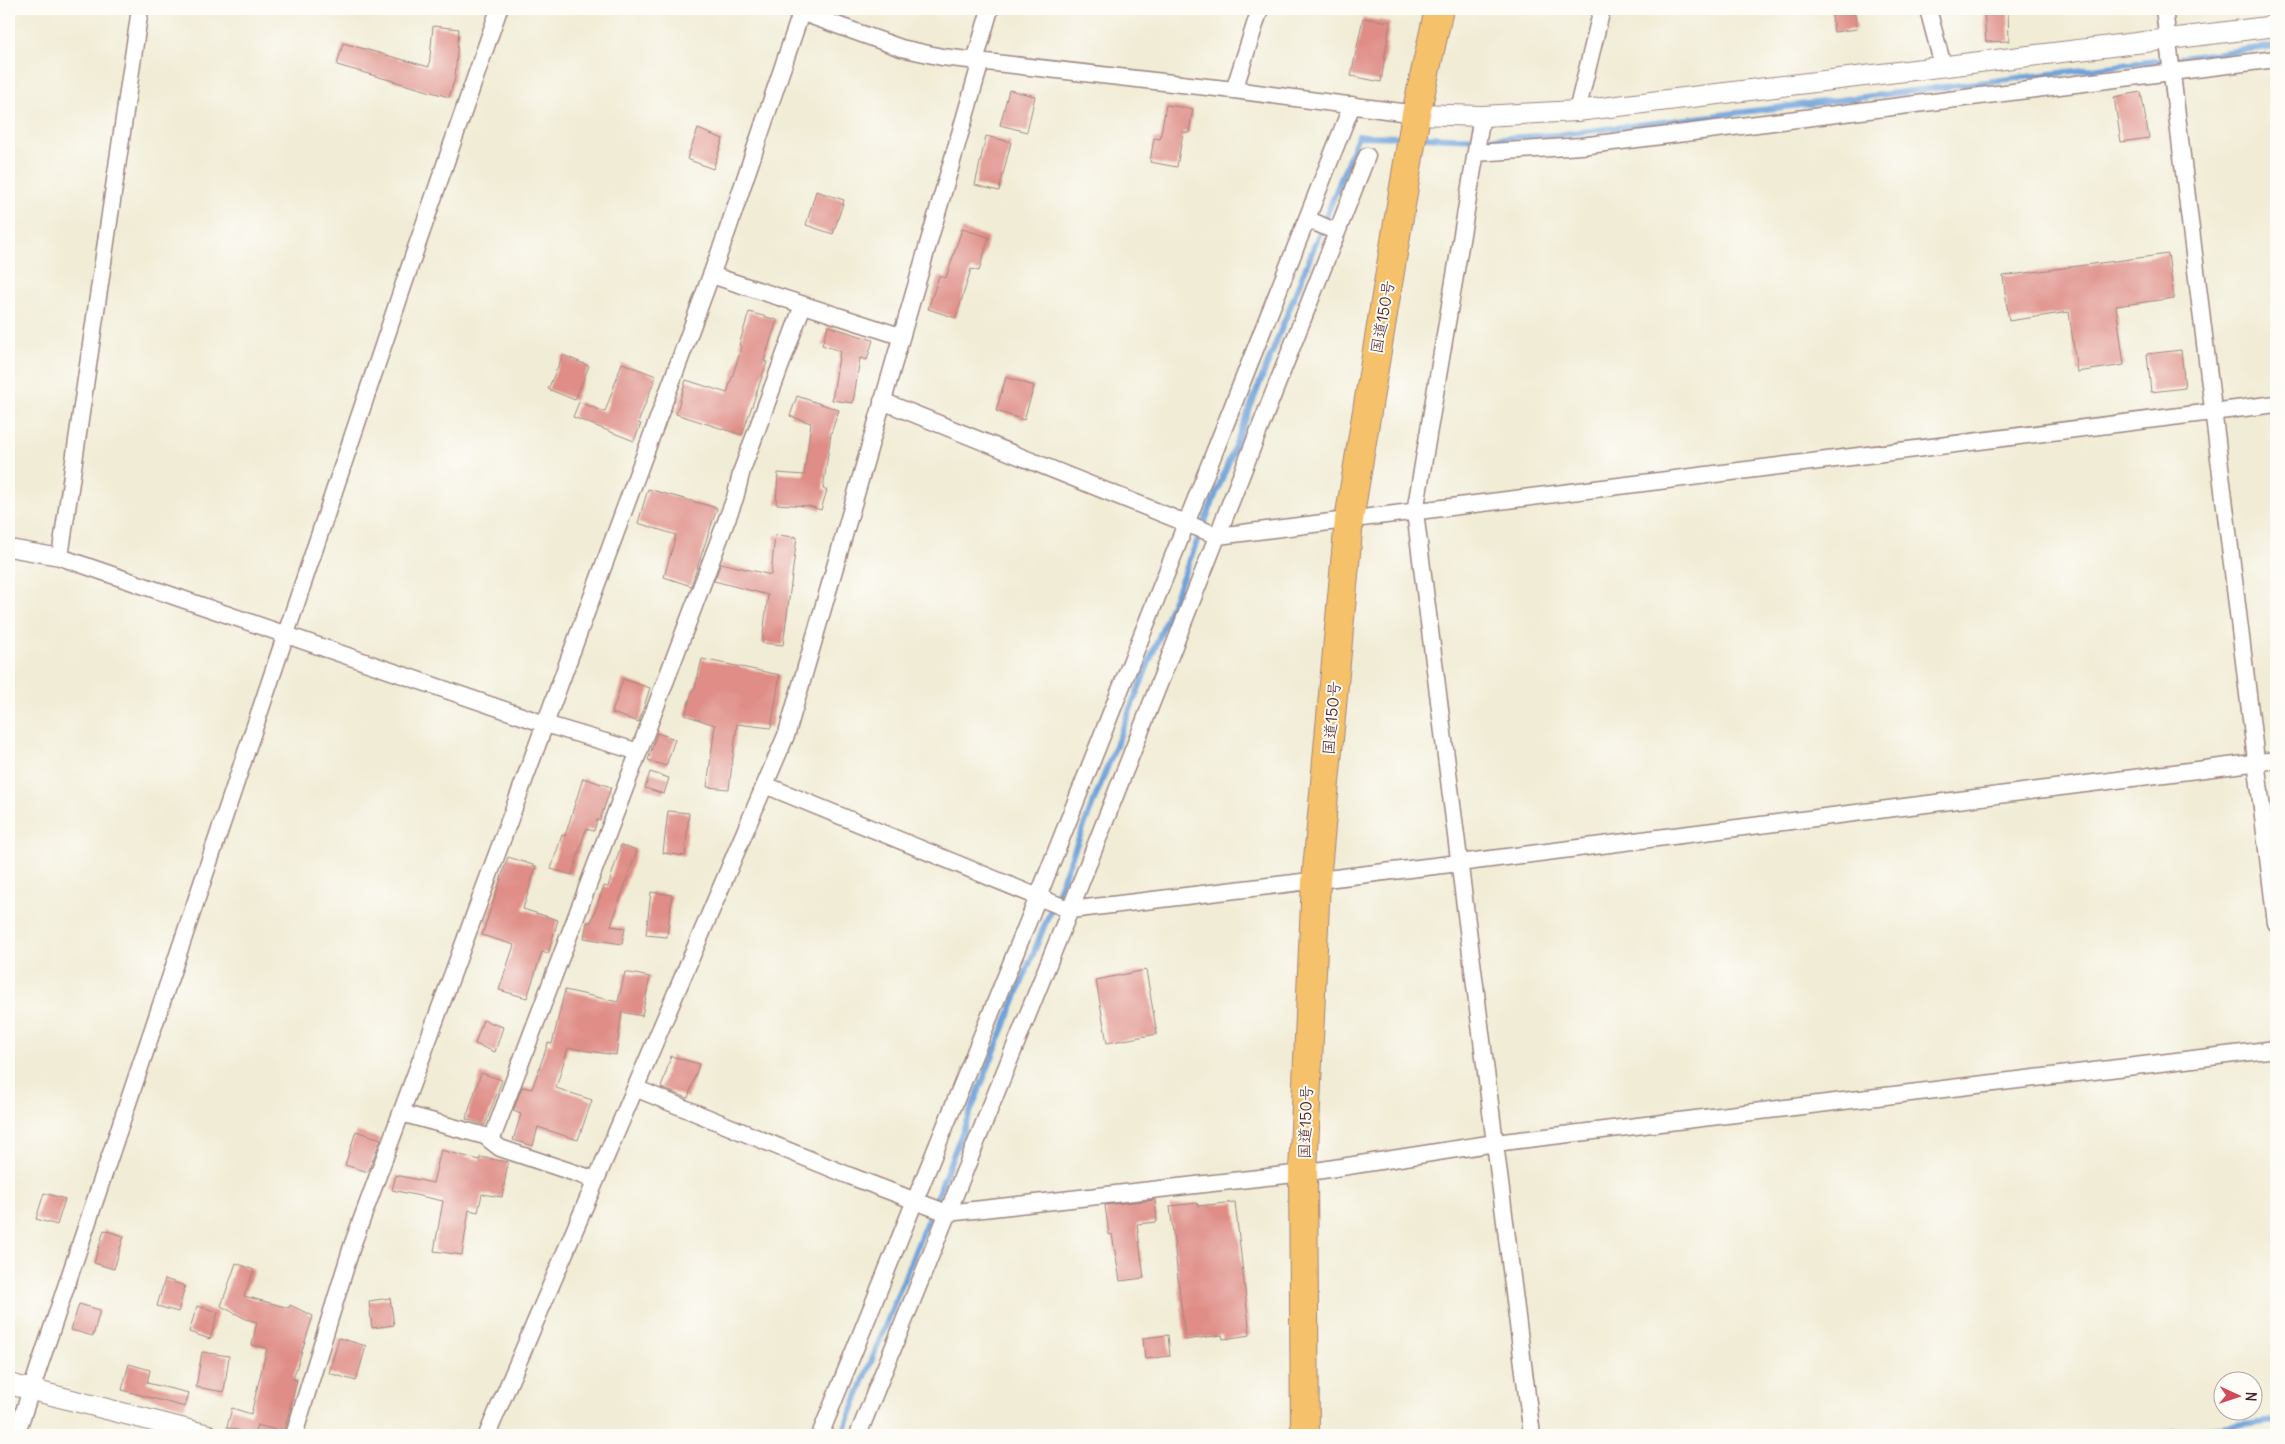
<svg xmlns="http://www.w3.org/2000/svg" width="2285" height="1444" font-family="Delius,'Klee One',sans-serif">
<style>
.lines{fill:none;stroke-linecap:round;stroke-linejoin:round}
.stream{stroke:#6fa3db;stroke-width:6}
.building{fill:#df8d86}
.minor-casing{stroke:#9e8680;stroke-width:19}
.tertiary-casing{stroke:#9e8680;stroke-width:22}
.trunk-casing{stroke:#9e8680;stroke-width:30}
.minor{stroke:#fff;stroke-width:16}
.tertiary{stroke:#fff;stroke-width:20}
.trunk{stroke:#f5c16b;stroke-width:28}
.labels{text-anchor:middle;stroke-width:4;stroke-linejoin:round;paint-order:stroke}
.street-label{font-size:16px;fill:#4a1f2b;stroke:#fdfcf7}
</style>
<rect width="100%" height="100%" fill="#fdfcf7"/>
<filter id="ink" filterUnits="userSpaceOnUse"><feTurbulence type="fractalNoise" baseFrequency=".02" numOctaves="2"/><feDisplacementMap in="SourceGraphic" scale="10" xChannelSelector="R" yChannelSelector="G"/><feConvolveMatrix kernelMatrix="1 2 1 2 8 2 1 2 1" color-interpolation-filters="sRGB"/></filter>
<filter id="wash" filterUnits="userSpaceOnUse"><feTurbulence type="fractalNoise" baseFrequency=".0096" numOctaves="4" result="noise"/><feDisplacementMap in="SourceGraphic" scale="20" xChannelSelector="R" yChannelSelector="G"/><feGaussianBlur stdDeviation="1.12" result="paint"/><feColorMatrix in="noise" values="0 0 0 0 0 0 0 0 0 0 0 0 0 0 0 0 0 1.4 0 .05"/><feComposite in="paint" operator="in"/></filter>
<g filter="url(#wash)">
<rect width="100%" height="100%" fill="#f1ecd5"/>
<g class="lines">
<path class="stream" d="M1418 137 1487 139 1557 135 2276 46
M842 1435 1358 136 1406 137
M2154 1435 2276 1420"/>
</g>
<g id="blocks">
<path class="building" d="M1831 9H1854L1857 29 1834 32Z
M1984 9H2008L2009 41 1986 42Z
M1363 18 1390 22 1381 82 1351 76Z
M433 26 459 29 455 78 449 97 337 65 343 43 429 67Z
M1009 90 1035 96 1027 132 1000 125Z
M2141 92 2149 138 2121 142 2114 97Z
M1166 105 1193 109 1189 133 1183 132 1177 167 1150 162 1154 138 1160 139Z
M698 129 723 139 713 169 687 159Z
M986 136 1011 142 999 191 975 185Z
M816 191 844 200 833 234 806 225Z
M962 229 989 237 979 271 971 269 956 318 928 309 939 276 946 278Z
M2168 254 2174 298 2116 306 2124 365 2077 372 2069 312 2009 321 2003 276Z
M749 312 777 320 764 361 767 362 742 435 676 414 686 380 727 393 742 346 739 345Z
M828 326 873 340 867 360 860 358 853 403 832 400 840 351 822 345Z
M2181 350 2185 388 2151 392 2147 354Z
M563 355 589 366 575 400 548 389Z
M622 363 656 376 638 423 641 424 634 441 573 417 579 402 605 412Z
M1006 377 1034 386 1024 420 996 411Z
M797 396 839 410 831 433 823 489 827 490 821 510 809 506 776 504 778 473 804 475 811 423 790 416Z
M648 489 717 508 691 586 664 577 676 535 638 523Z
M775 535 797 537 783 645 762 643 768 595 714 581 721 563 771 575Z
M702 659 780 675 771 728 737 724 729 789 707 787 715 725 685 715 693 688H695Z
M623 679 650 688 639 722 612 713Z
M657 733 675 739 666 766 648 760Z
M650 772 669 778 664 794 645 788Z
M583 778 611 787 600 820H597L594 831 586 829 572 875 551 869 562 835 565 836Z
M668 811 689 813 685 856 663 853Z
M621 845 637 850 611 926 625 928 622 944 584 938 587 922H591L604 886 608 887Z
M508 857 536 866 523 909 558 920 548 954 542 952 527 998 499 990 514 945 482 935Z
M651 892 672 895 667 937 646 935Z
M1146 970 1157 1034 1107 1043 1096 980Z
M625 972 650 977 642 1016 622 1012 616 1055 568 1048 556 1088 592 1100 578 1140 538 1127 533 1146 513 1140 521 1114 513 1111 522 1087 532 1089 548 1043 552 1044 565 990 618 1002Z
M483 1020 503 1027 495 1052 475 1044Z
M671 1056 699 1064 688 1098 661 1088Z
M481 1073 502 1080 485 1125 466 1119Z
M356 1131 381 1139 368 1172 345 1165Z
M441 1150 480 1160V1157L508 1162 502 1197 482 1194 478 1212 469 1210 462 1255 434 1251 443 1201 392 1190 396 1175 433 1183Z
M44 1193 65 1199 57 1225 36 1219Z
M1155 1200 1157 1222 1137 1224 1144 1278 1120 1281 1112 1234 1109 1235 1105 1205Z
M1235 1202 1250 1335 1223 1339 1222 1335 1185 1340 1170 1206 1197 1203 1198 1206Z
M104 1230 124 1236 114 1269 94 1263Z
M236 1263 254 1270 244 1296 289 1308 290 1305 313 1316 293 1379 297 1380 284 1432 257 1425 254 1435 227 1427 232 1408 251 1414 267 1348 252 1345 257 1322 246 1319 221 1306Z
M165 1279 185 1286 178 1312 157 1306Z
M390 1298 394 1325 372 1328 369 1301Z
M79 1304 100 1310 93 1336 71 1330Z
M197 1306 218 1312 210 1339 189 1332Z
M1168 1335 1170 1356 1145 1359 1143 1338Z
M339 1338 366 1346 356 1381 329 1373Z
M202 1352 229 1356 224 1392 196 1387Z
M129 1364 150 1370 147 1383 189 1393 185 1407 122 1390Z"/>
</g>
</g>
<g filter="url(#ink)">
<use href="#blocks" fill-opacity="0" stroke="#9e8680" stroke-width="1"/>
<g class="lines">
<g class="minor-casing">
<path id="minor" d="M792 9 901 48 942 57 1234 90 1416 114
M1928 9 1943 66
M2164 9 2276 923
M975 61 990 9
M1234 90 1260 9
M1577 111 1602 9
M1482 116 1415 512 1532 1435
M1476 153 1581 146 2276 59
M1307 219 1337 232
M711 275 900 336
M882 401 1218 536 2276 404
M9 548 60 557 545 724 639 752
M60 557 140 9
M765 785 1070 910 1459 863 2276 760
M635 1088 850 1176 947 1213 1303 1173 1495 1143 2276 1049
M401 1113 485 1136 500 1148 596 1180
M491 1141 735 498 742 470 803 305
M16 1435 416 248 499 9
M294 1435 353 1243 727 232 801 13
M487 1435 787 733 981 61
M820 1435 1038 897 1352 105
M858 1435 1070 910 1367 156"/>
</g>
<g class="tertiary-casing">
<path id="tertiary" d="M1416 114 1482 116 1577 111 2276 26
M9 1384 208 1435"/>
</g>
<g class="trunk-casing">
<path id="trunk" d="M1305 1435 1303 1173 1316 881 1349 520 1416 114 1439 9"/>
</g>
<use href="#minor" class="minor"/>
<use href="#tertiary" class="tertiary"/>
<use href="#trunk" class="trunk"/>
</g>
</g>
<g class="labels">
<g class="street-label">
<text transform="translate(1382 317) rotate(-80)" y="6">国道150号</text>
<text transform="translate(1331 718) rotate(-85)" y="6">国道150号</text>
<text transform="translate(1305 1122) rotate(-88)" y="6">国道150号</text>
</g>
</g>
<rect width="2285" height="1444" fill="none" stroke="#fdfcf7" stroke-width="30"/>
<g transform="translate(2238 1396) rotate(93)"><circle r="24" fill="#fdfcf7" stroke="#b5a4a5"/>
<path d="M0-4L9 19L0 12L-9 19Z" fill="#d1495b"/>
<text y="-8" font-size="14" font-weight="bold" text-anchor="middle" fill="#4a1f2b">N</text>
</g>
</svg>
